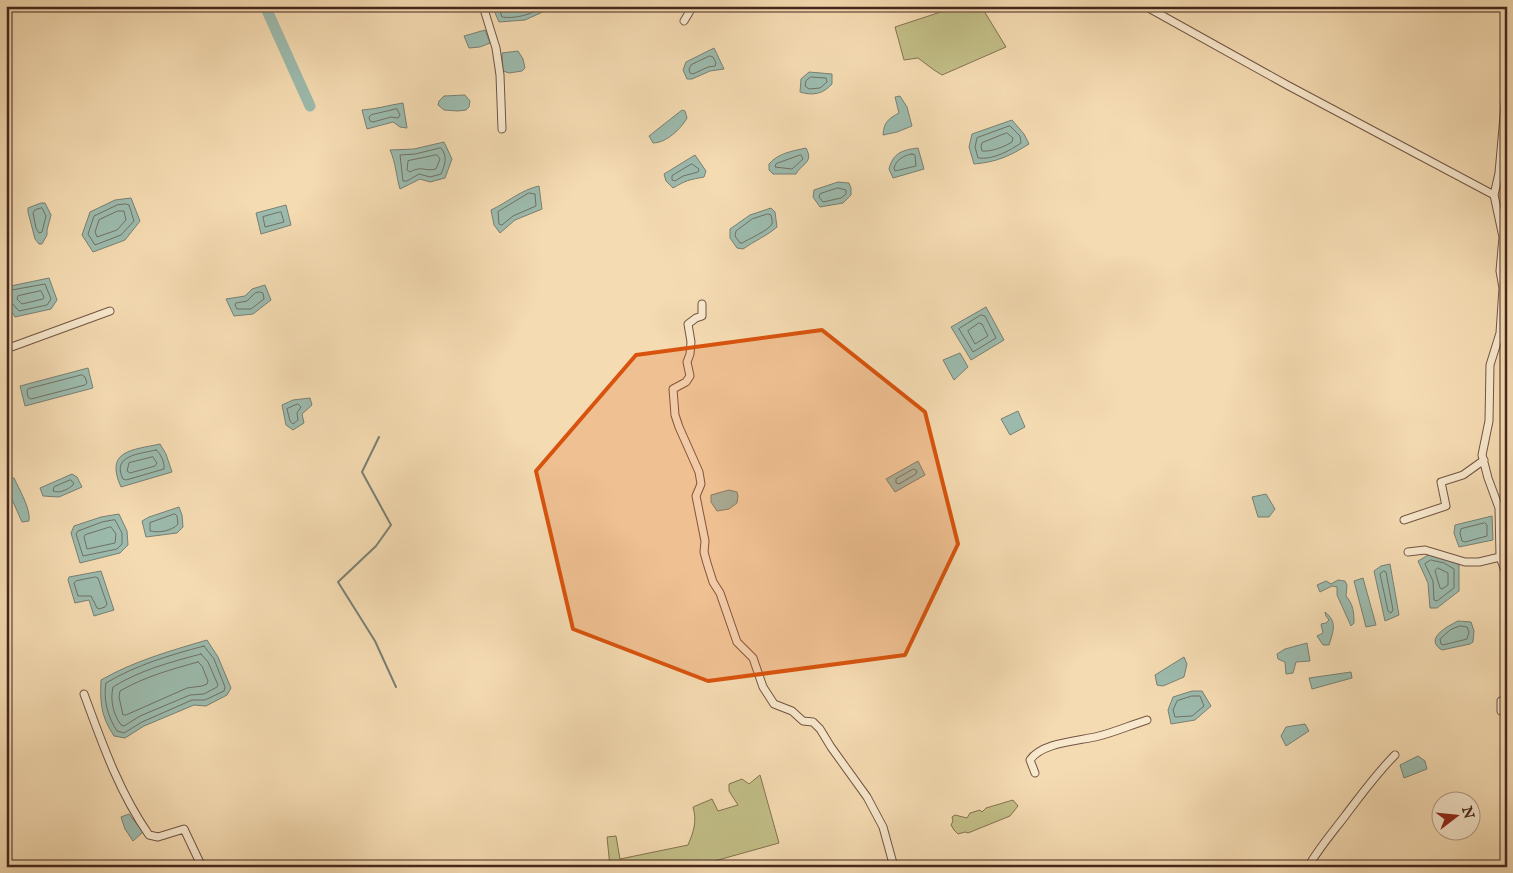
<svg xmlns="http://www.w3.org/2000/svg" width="1513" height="873" font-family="'IM FELL English',serif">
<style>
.green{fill:#c2be87;stroke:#847252}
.water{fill:#9cbbae;stroke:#798074}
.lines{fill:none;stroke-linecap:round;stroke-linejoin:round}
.shore{stroke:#707165;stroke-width:1}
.stream{stroke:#798074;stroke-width:2}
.river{stroke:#9cbbae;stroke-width:11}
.street-casing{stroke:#715442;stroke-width:9}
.street{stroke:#f8e8cd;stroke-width:7}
.marked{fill:#d8540e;fill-opacity:0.2;stroke:#d8540e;stroke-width:4;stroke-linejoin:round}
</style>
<rect width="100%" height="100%" fill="#f5dbb2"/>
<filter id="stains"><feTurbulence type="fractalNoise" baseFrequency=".004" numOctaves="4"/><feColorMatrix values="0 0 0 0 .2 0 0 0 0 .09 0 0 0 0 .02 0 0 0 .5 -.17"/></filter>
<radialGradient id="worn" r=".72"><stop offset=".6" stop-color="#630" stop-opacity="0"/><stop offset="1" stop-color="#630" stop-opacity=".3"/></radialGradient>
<path class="green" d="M959 6H981L1006 47 942 75 934 70 918 58 904 60 895 27Z
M760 775 779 843 693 867H610L607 837 616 836 620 859 688 845C694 831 697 821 693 807L712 799 718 811 738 805 729 791V784L742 779 749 784Z
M1013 800 1018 806 1010 816 968 833 965 832 958 834 954 830 951 825 953 821 952 817 955 815 967 818 970 813 980 810 982 812 986 808Z"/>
<path class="water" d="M492 6H547V10L525 20 499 22Z
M485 30 490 43 480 47 469 48 464 36Z
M714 48 724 69 710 71 692 79H687L683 70 686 62Z
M518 51 523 59 525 68 522 71 509 73 503 71 502 53Z
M809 72 832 74V84C823 94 813 96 800 92L801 79Z
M465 95 470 101 469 107 466 110 458 111 444 110 438 105 439 101 444 96Z
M900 96 907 107 912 126 897 132 883 135C884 122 888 119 899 113L895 97Z
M403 103 407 128 400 127 393 122 367 129 362 110C377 109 389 105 403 103Z
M682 110 685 111 687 118C681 129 666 143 653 143L649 136Z
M1012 120 1024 134 1029 144C1010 156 997 162 974 164L969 147 972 134Z
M444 142 452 159 445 178 430 182 420 179 400 189C396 176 396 163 390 150L414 149Z
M806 148C814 163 802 163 796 174H773L769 170V164C778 153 793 151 806 148Z
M918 148 924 169 893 178 889 169C893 153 902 150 918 148Z
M695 155 706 171 704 177C688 180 687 180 673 188L666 181 664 174Z
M838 182 849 183 851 188V195L843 203 820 207 813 197 814 190Z
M539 186 542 209 515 220 500 233 494 225 491 210C508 202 521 190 539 186Z
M131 198 140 221 125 240 93 252 82 235 90 212 115 200Z
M41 203H45L51 215 47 230V235L42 244H39L35 239 28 212V208Z
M286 205 291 225 261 234 256 213Z
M771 208 775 212 777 227C767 236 754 241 743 249L737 248 730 238V229L750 215Z
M49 278 57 300 51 309 15 317 7 304 6 287Z
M265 285 271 300 253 314 234 316 226 299 245 296 252 289Z
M986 307 1004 340 971 360 951 327Z
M960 353 968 367 954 380 943 360Z
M88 368 93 388 25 406 20 386Z
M310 398 312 405 302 414 304 423 293 430 286 425 282 405 293 400Z
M1018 411 1025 427 1010 435 1001 419Z
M160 444 166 454 172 472 121 487C104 450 133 450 160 444Z
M918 461 925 475 895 492 886 479Z
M72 474 77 477 82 487 59 497 43 496 40 488Z
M14 478C19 489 31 509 29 521L22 522 6 486 7 479Z
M729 490 737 492 738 496 737 503 729 509 717 511 711 502V495Z
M1266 494 1275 509 1269 517H1258L1252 497Z
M179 507 182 515 183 527 177 533 146 537 142 521 149 517Z
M119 514 127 531 128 545 120 553 80 563 71 533 74 526 101 517Z
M1492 516 1493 540 1459 547 1454 533 1455 525Z
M1430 554 1446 558 1459 565V591L1437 608H1430L1428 583 1418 561Z
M1390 564 1399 615 1385 621 1374 571 1381 566Z
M101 571 114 610 94 616 89 600 75 603 68 580 69 577Z
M1363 578 1376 625 1366 627 1354 581Z
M1338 580 1345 581 1347 585 1346 596C1353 604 1354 612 1354 623L1351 626 1337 595V587L1332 586 1320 592 1317 585 1326 581 1331 584Z
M1325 612C1338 622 1333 632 1329 645H1323L1317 636 1323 633 1321 624 1326 623 1329 620 1326 616Z
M1458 621 1471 622 1474 631 1473 642 1470 644 1442 650C1423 639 1448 626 1458 621Z
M207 640 218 657 231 688 227 695 206 706 194 705 144 726 125 738 114 736C101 716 100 704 101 680 134 661 170 651 207 640Z
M1307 643 1310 661 1296 662 1293 673 1286 674 1285 662 1278 659 1277 654 1285 649Z
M1184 657 1187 664 1184 677 1163 686 1157 685 1155 675Z
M1351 672 1352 678 1312 689 1309 678Z
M1192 691H1202L1211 706 1195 720 1171 724 1168 710 1173 697Z
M1305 724 1309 731 1286 746 1281 736 1286 727Z
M1418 756 1425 761 1427 769 1404 778 1400 765Z
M129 814 143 832 133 841 125 829 121 817Z"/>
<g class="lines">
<path class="shore" d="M498 6 502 17C513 19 534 15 542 6
M710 56 713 57 716 63 715 66 708 67 693 74 690 73 689 69 691 65Z
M811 77 826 78 827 82 820 88 809 89 805 86 806 81Z
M397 109 400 115 398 118 391 117 373 122 370 121 369 117 371 115Z
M1010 126 1020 136 1021 143C1009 151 993 160 978 158L975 147 977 138Z
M1007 133 1013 138 1012 142C1004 147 991 152 982 151L981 146 982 143Z
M441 148C448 156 445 165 441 174L430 177 419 174 407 181H403L400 155 415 154Z
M912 154 915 155 916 166 895 171 894 168C896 160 904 155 912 154Z
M437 155 440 159 436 169C425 172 422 165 410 172L407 170 408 161Z
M801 155 803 159 792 169 775 167 776 164Z
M692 164 699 169 698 172 683 176 675 181 672 180V176Z
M838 188 846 190V194L841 198 823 202 819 197 820 194Z
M529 193 535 194 536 206 513 216 502 225 499 224 498 212Z
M126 204 129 205 134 221 121 235 95 245 88 234 94 216 117 205Z
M42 208 46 216 42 232 39 233 36 228 33 213 35 210Z
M118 211H124L126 220 117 230 97 237 95 232 99 220Z
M281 212 284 222 265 227 263 217Z
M768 214 771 215C771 217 773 221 772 224 769 230 749 239 742 243H740L735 236 736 231 752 219Z
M6 291 45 284 51 299 47 305 19 311 11 302 6 301
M41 291 44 297 43 299 22 304 17 299 18 296Z
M260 292 263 293 264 299 251 309H237L235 305 236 303 247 301 255 293Z
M981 315 985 316 996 338 973 352 959 329Z
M979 323 982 324 988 336 975 344 968 331Z
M82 375 85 377 87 383 85 385 31 399 28 397 27 391 28 389Z
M298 404 301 407 297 413 298 420 293 424 290 421 287 409Z
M156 450C161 453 165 464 164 469L126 480 123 479C111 455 140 454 156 450Z
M153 457 157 463 155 466 130 473 127 471 129 463Z
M914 469 917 471 916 474 899 484 896 483V479Z
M71 480 74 484C69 489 60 494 53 491L54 487Z
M175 514 177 516 178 524C172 531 159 533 150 531V523Z
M115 520 122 533V544L117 549 83 556 76 534 78 531 102 522Z
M1485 523 1487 525V536L1465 542 1462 541 1460 533 1461 529Z
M111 527 116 534 115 543 87 549 84 537 85 535Z
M1431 560 1444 563 1454 569V588L1437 601 1434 600 1433 581 1425 564Z
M1438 568 1448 573V585L1442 589 1440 588 1435 571Z
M1384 571 1386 572 1393 610 1391 613 1388 611 1380 574Z
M96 577 98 578 107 604 105 607 99 609 97 608 91 596H78L74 583 76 581Z
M1460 626 1467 627 1469 632 1467 639 1443 645 1441 644 1440 639 1450 630Z
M204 646 214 659 225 687 224 691 205 700H192L142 722 124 733 117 731C108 717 103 700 106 683 136 665 170 655 204 646Z
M201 654 208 662 218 685 217 687 204 694 190 695 140 716 124 726 121 725C113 714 110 700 113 687 140 670 171 662 201 654Z
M198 662 202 666 208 681 207 684 202 686 187 688 126 715H123L119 697 120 691C144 677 172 669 198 662Z
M1192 696H1200L1204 706 1192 716 1175 717 1173 710 1177 701Z"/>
<path class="stream" d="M379 437 362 472 391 525 376 546 338 582 375 641 396 687"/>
<path class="river" d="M265 6 310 106"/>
<g class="street-casing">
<path id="street" d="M483 6 496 48 500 75 502 129
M1145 6 1287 85 1494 195
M684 21 693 6
M1507 82 1499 173 1494 195 1503 237 1500 271 1503 288 1500 333 1490 365 1489 421 1482 455 1488 478 1499 508 1500 557 1507 576
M702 304V316L696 318 688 324 691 342 690 354 687 362 690 376 686 382 673 389 675 415 679 427 699 472 701 484 696 496 705 541 704 552 707 563 713 582 720 593 737 642 753 658 763 687 774 704 792 711 803 721 813 722 820 729 831 747 867 797 883 827 894 867
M6 349 110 311
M1404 520 1446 506 1441 482 1463 475 1484 460
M1408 552 1425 550 1465 562H1479L1500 557
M84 694C102 743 119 792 149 835L158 837 184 829 202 867
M1501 711V701L1507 700
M1035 773 1030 760C1042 742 1080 741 1099 736 1115 732 1131 725 1147 720
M1308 867C1319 848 1332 833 1345 816 1361 795 1376 774 1395 755"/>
</g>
<use href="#street" class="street"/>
</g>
<path class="marked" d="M822 330 925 412 958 544 905 655 708 681 573 629 536 471 636 355Z"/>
<rect width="1513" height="873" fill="none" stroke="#f5dbb2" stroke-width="25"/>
<rect x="8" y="8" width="1498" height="858" fill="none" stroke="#45271c" stroke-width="2.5"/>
<rect x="12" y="12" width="1488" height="848" fill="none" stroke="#45271c"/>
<g transform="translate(1456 816) rotate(74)"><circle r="24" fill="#f8e8cd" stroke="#b09b86"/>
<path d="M0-4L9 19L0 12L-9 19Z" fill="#8f2418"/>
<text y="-8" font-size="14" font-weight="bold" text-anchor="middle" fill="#45271c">N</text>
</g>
<rect width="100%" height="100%" filter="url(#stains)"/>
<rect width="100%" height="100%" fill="url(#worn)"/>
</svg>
